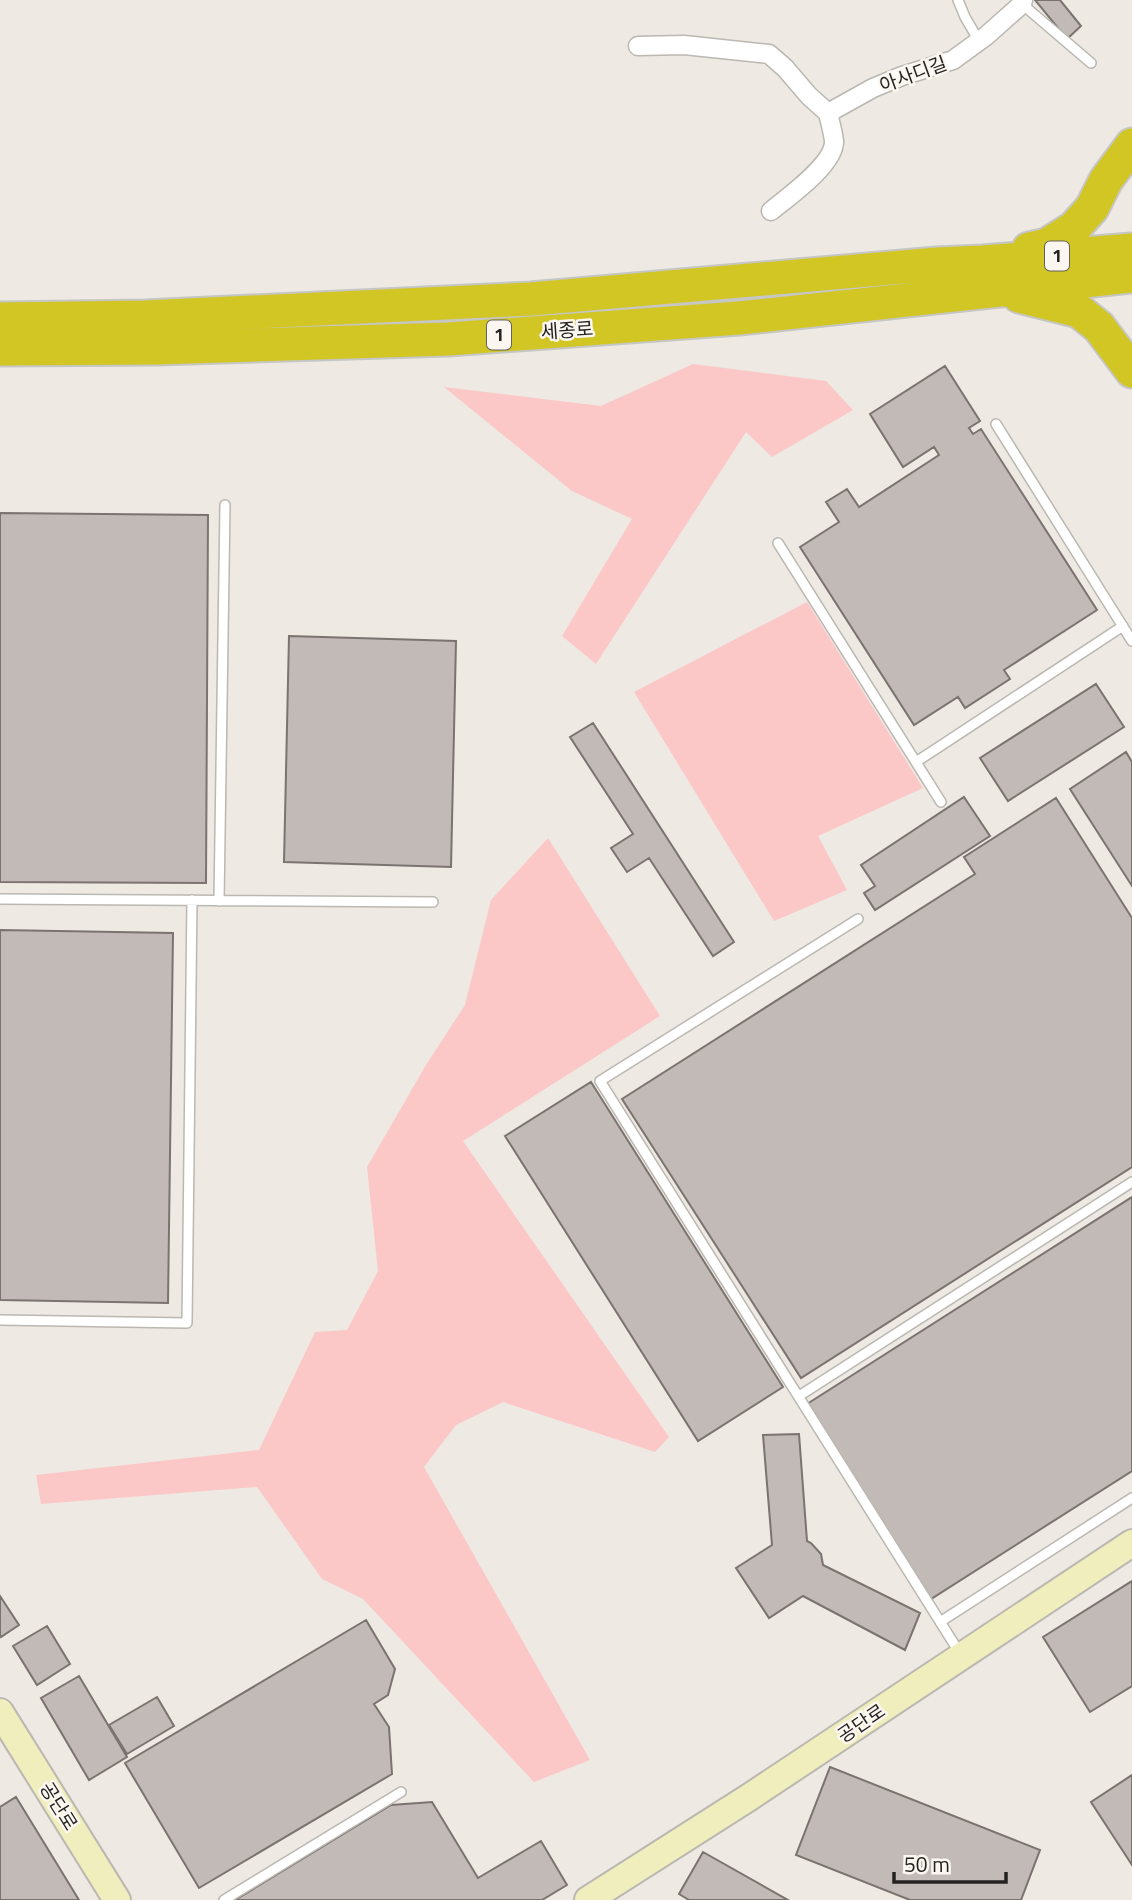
<svg xmlns="http://www.w3.org/2000/svg" width="1132" height="1900" font-family="'Titillium Web','Noto Sans KR',sans-serif">
<style>
.green{fill:#fbc8c7}
.building{fill:#c1bab6;stroke:#7a7370;stroke-width:2}
.lines{fill:none;stroke-linecap:round;stroke-linejoin:round}
.lane-casing{stroke:#bbb7b1;stroke-width:12}
.street-casing{stroke:#bbb7b1;stroke-width:21}
.secondary-casing{stroke:#bbb7b1;stroke-width:30}
.highway-casing{stroke:#c6c6c5;stroke-width:37}
.lane{stroke:#fff;stroke-width:9}
.street{stroke:#fff;stroke-width:18}
.secondary{stroke:#f1eebd;stroke-width:26}
.highway{stroke:#d1c623;stroke-width:33}
.labels{text-anchor:middle;stroke-width:5;stroke-linejoin:round;paint-order:stroke}
.shield{fill:#fbf7f0;stroke:#65635f;stroke-width:2}
.shield-label{font-size:18px;font-weight:bold;fill:#252321}
.street-label{font-size:19px;fill:#252321;stroke:#fbf7f0}
</style>
<rect width="100%" height="100%" fill="#eee9e3"/>
<path class="green" d="M693 364 826 381 853 410 772 457 746 432 596 664 562 636 632 519 572 491 444 387 601 406Z
M807 602 923 788 818 836 847 890 774 921 634 692Z
M548 838 660 1016 463 1141 669 1437 655 1452 503 1402 456 1425 424 1467 590 1760 534 1782 363 1599 322 1579 257 1487 41 1504 36 1475 259 1450 315 1332 347 1330 378 1271 367 1167 426 1065 465 1005 491 900Z"/>
<path class="building" d="M1035 0H1060L1081 26 1067 39Z
M945 366 980 421 969 428 973 434 981 429 1097 610 1004 670 1010 679 965 708 958 697 914 725 800 547 839 522 826 502 847 489 859 507 939 455 934 447 903 467 870 414Z
M0 513 208 515 206 883 0 882Z
M289 636 456 641 451 867 284 862Z
M1096 684 1124 727 1008 801 980 758Z
M593 723 734 942 713 956 649 858 627 872 611 848 633 834 570 737Z
M1126 752 1132 762V886L1070 789Z
M964 797 990 836 875 910 864 893 875 886 861 865Z
M1056 798 1132 918V1167L801 1378 622 1099 975 874 964 857Z
M0 930 173 933 168 1303 0 1300Z
M591 1082 783 1387 698 1441 505 1136Z
M1132 1197V1471L931 1599 807 1404Z
M799 1434 807 1541 811 1543 821 1554 823 1565 920 1613 905 1650 803 1596 769 1618 736 1568 772 1545 763 1435Z
M1132 1581V1686L1090 1712 1043 1637Z
M0 1596 19 1625 1 1637 0 1635Z
M366 1620 395 1669 388 1695 374 1704 389 1727 392 1774 199 1888 125 1763Z
M47 1626 70 1664 37 1685 13 1646Z
M79 1676 127 1757 89 1780 41 1698Z
M157 1697 174 1726 127 1754 109 1725Z
M830 1767 1040 1850 1021 1900H910L796 1855Z
M1132 1775V1865L1091 1802Z
M16 1797 79 1900H0V1807Z
M432 1802 478 1878 541 1841 567 1885 542 1900H235L391 1805Z
M703 1852 788 1900H689L679 1894Z"/>
<g class="lines">
<g class="lane-casing">
<path id="lane" d="M958 0 965 17 979 41
M1022 4 1091 63
M996 424 1132 641
M778 543 941 802
M916 762 1123 626
M0 899 433 902
M219 901 225 505
M858 919 600 1081 961 1655
M0 1320 187 1323 192 900
M799 1396 1132 1182
M940 1622 1132 1498
M224 1900 401 1792"/>
</g>
<g class="street-casing">
<path id="street" d="M638 46 684 45 769 54 785 68 809 96 828 113
M771 211C788 197 835 164 834 141 833 132 830 122 828 113L873 88 902 76 953 60 986 36 1022 4 1023 0"/>
</g>
<g class="secondary-casing">
<path id="secondary" d="M0 1712 117 1900
M588 1900 748 1798 1132 1543"/>
</g>
<g class="highway-casing">
<path id="highway" d="M1029 249 1047 245 1074 228 1092 208 1106 180 1132 145
M1019 296 1079 311 1099 327 1132 371
M0 319 145 317 531 299 937 264 983 262 1132 250
M0 349 157 348 448 339 739 318 1132 276"/>
</g>
<use href="#lane" class="lane"/>
<use href="#street" class="street"/>
<use href="#secondary" class="secondary"/>
<use href="#highway" class="highway"/>
</g>
<g class="labels">
<g class="shield">
<rect x="1045" y="241.5" width="24" height="29" rx="5"/>
<rect x="487" y="320.5" width="24" height="29" rx="5"/>
</g>
<g class="shield-label">
<text x="1057" y="262">1</text>
<text x="499" y="341">1</text>
</g>
<g class="street-label">
<text transform="translate(913 74) rotate(-20)" y="7">아사디길</text>
<text transform="translate(567 330) rotate(-4)" y="7">세종로</text>
<text transform="translate(861 1723) rotate(-34)" y="7">공단로</text>
<text transform="translate(59 1806) rotate(58)" y="7">공단로</text>
</g>
</g>
<path d="M894 1872v10h112v-10" fill="none" stroke="#252321" stroke-width="3.5"/>
<text x="904" y="1872" font-size="21" fill="#252321" stroke="#fbf7f0" stroke-width="5" paint-order="stroke">50 m</text>
</svg>
